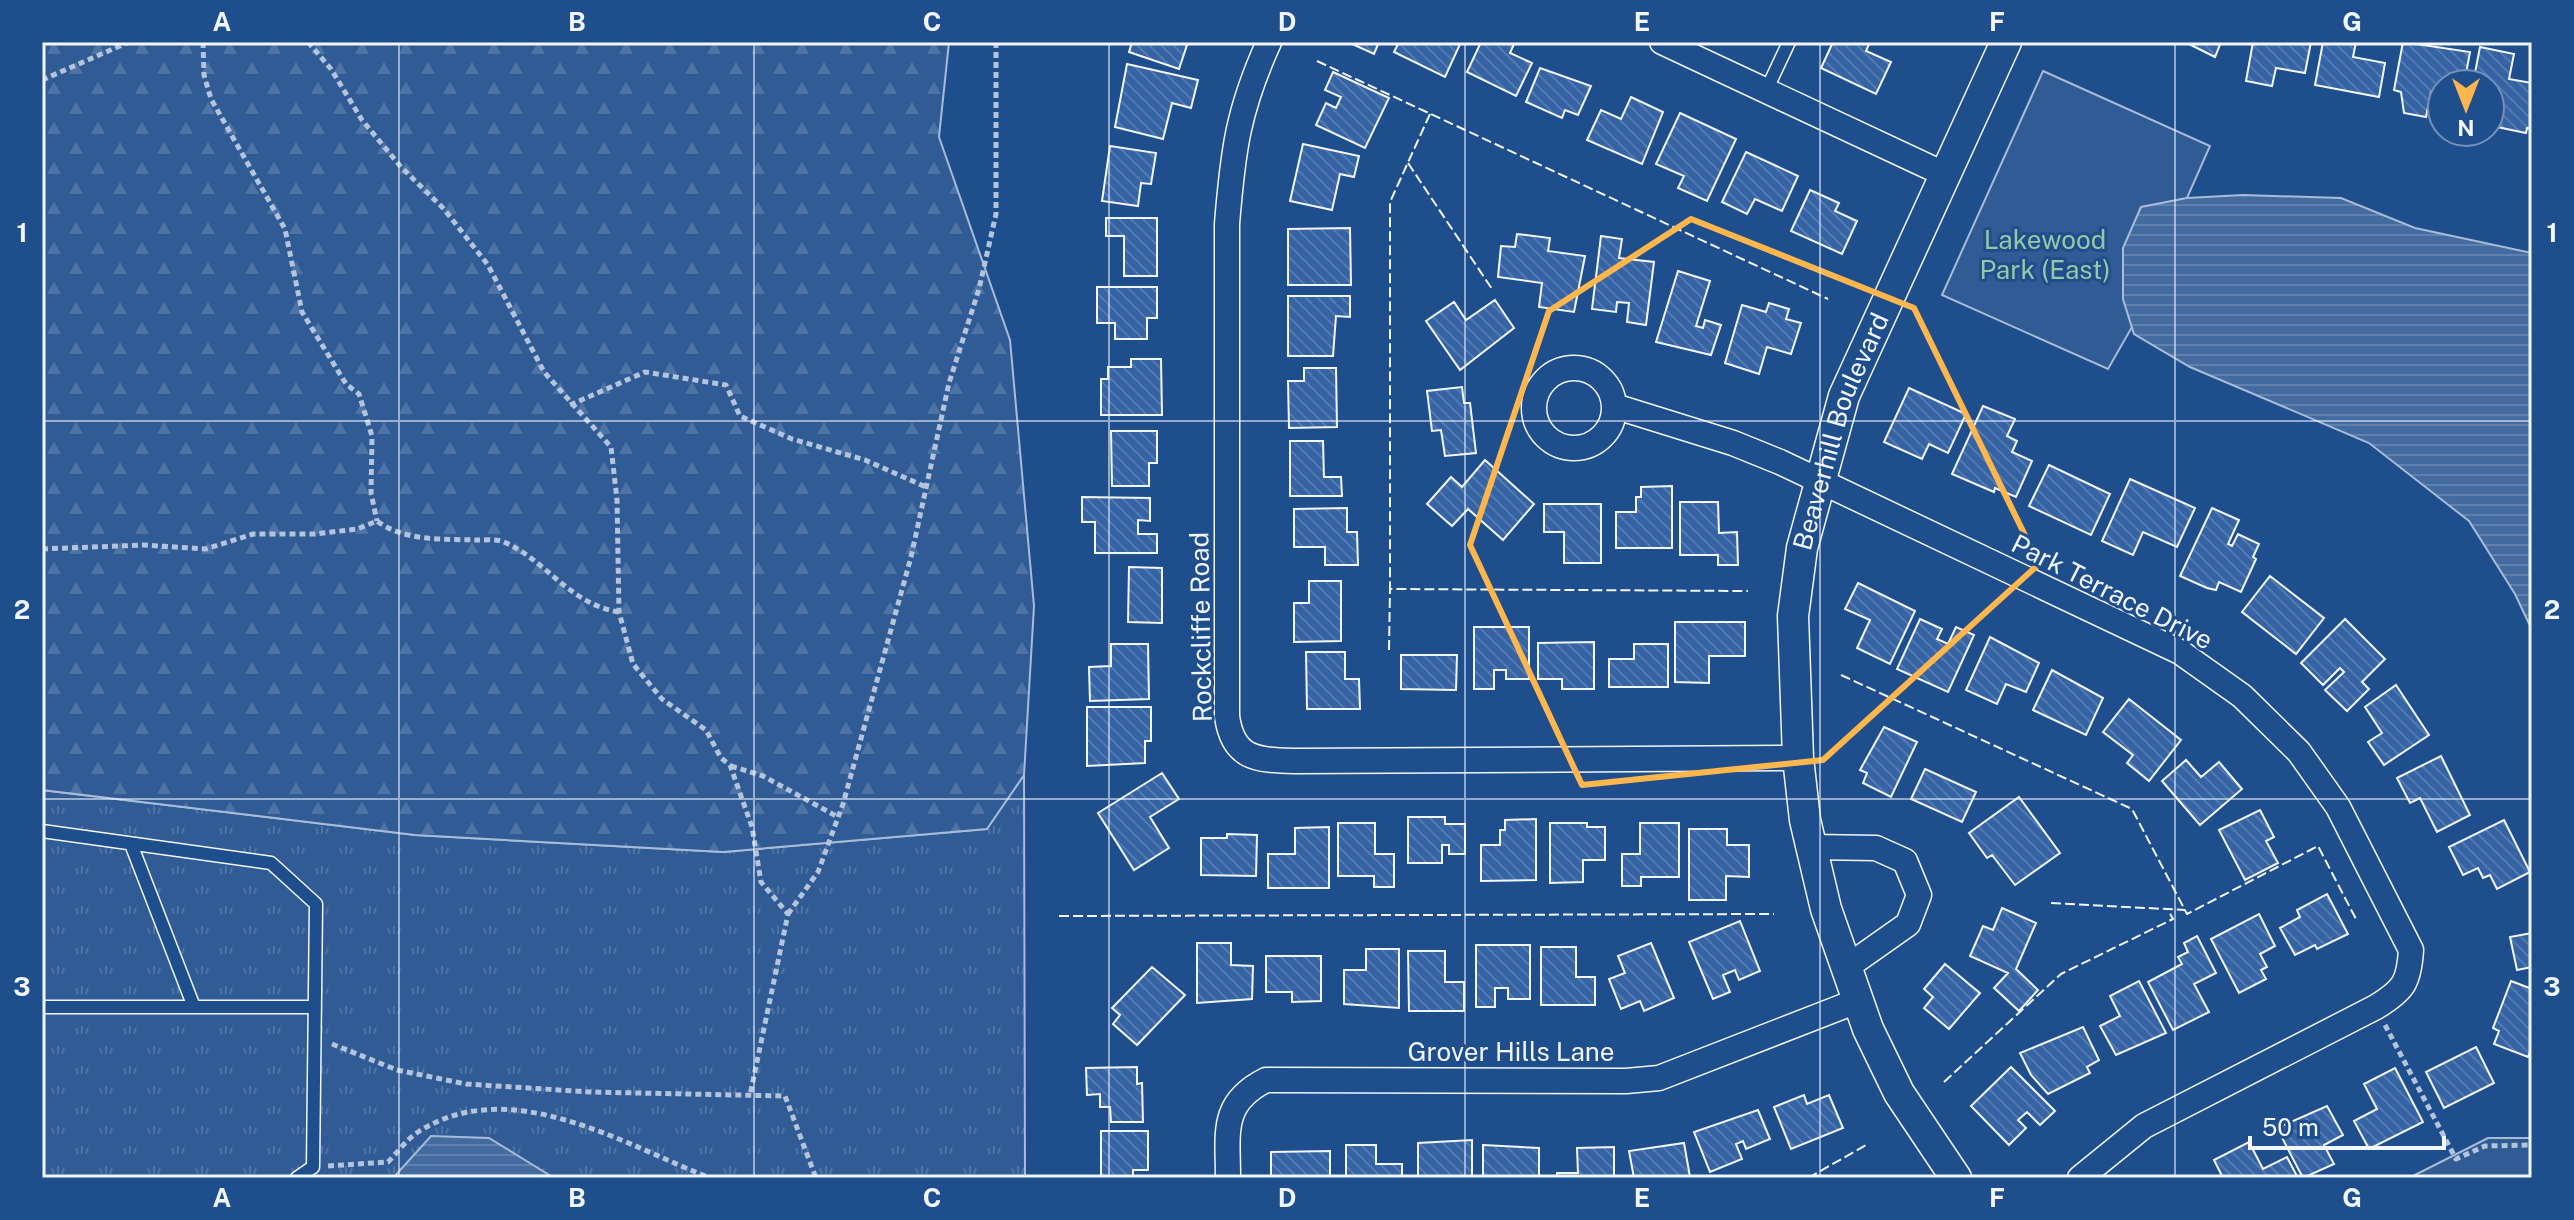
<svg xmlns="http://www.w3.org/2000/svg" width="2574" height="1220" font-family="'Public Sans',sans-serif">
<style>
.grass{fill:url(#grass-tufts);stroke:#a8bbd7;stroke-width:2}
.forest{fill:url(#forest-firs);stroke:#a8bbd7;stroke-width:2}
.park{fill:#305b95;stroke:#a8bbd7;stroke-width:2}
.water{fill:url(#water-rules);stroke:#a8bbd7;stroke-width:2}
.building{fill:url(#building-back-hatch);stroke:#f2f6ff;stroke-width:2}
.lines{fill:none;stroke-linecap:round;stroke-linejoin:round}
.service-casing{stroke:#f2f6ff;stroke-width:15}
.minor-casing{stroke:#f2f6ff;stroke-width:27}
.tertiary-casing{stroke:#f2f6ff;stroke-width:33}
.path{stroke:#b3c4dc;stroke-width:5;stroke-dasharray:6 4;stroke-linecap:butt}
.service{stroke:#1f4e8c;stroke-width:12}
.minor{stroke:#1f4e8c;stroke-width:24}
.tertiary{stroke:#1f4e8c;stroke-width:30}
.fence{stroke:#f2f6ff;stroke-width:2;stroke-dasharray:10 4;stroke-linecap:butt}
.marked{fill:none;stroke:#ffb74d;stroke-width:6;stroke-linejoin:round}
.grid{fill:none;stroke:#f2f6ff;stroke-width:2;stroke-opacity:0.55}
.labels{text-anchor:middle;stroke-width:6;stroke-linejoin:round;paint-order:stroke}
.park-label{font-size:26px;fill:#97c8a6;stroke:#1f4e8c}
.street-label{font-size:26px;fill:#f2f6ff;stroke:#1f4e8c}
.neatline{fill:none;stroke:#f2f6ff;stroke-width:3}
.grid-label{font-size:26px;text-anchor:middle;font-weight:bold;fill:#f2f6ff}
</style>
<defs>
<pattern id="grass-tufts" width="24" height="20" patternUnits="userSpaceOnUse" patternTransform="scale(2)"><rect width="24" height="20" fill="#305b95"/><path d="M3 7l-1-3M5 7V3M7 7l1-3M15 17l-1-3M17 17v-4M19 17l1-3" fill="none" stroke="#4e73a5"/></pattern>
<pattern id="forest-firs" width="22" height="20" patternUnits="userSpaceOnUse" patternTransform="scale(2)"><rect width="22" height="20" fill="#305b95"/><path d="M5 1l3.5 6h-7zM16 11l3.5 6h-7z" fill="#4e73a5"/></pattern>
<pattern id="water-rules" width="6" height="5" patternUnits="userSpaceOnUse" patternTransform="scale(2)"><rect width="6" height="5" fill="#446ba0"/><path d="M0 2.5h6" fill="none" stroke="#5f81ae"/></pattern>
<pattern id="building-back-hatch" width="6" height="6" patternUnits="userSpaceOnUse" patternTransform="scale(2)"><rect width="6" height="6" fill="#3563a3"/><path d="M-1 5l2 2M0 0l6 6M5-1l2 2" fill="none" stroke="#537ab1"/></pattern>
</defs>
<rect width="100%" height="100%" fill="#1f4e8c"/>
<path class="grass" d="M1024 775 1025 1178H42V790L415 835 723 852 986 829Z"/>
<path class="forest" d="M42 42H949L939 137 1010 340 1034 606 1024 775 987 829 723 852 415 835 42 790Z"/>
<path class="park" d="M2043 71 2210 146 2187 198 2141 208C2121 254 2117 278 2132 327L2108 369 1942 295Z
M2488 1138H2532V1178H2409Z"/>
<path class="water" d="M2243 195 2341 198 2415 228 2532 253V630L2515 594 2469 521 2369 443 2190 367 2134 334 2123 299V248L2141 207 2187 198Z
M431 1136 489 1138 554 1178H393Z"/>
<path class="building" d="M1132 42H1188L1179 69 1129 52Z
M1348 42H1379L1374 54Z
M1399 42H1461L1445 77 1394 52Z
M1481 42H1509L1514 44 1510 53 1532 63 1516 96 1467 72Z
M1833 42H1870L1866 51 1891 62 1876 94 1821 68Z
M2185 42H2221L2215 57Z
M2253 42H2311L2305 73 2276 68 2272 86 2246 81Z
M2323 42H2356L2353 57 2385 63 2379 97 2315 85Z
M2403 42 2470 52 2464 84H2442V105L2436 99 2437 93 2431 92 2426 117 2404 113 2401 92 2394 90Z
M2480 47 2514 54 2509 79 2532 83V129L2527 128 2526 133 2497 127 2498 123 2490 122V84L2473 83Z
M1127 64 1198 80 1191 108 1172 103 1163 139 1115 127Z
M1540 68 1591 86 1578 115 1565 110 1562 118 1526 102Z
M1333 72 1389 98 1365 148 1316 125 1326 103 1336 108 1341 97 1325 90Z
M1631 97 1663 112 1642 164 1587 140 1601 110 1621 119Z
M1680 113 1736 139 1707 201 1678 188 1684 176 1656 164Z
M1303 144 1359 156 1354 177 1340 174 1332 210 1290 201Z
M1110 146 1156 153 1151 184 1141 183 1138 206 1102 201Z
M1746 152 1798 176 1782 211 1755 199 1747 214 1722 202Z
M1810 190 1839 203 1835 211 1857 221 1842 254 1791 231Z
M1106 218H1157V276H1124V236H1106Z
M1350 228 1351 285H1288V229Z
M1517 234 1550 238 1548 251 1585 256 1574 312 1539 307 1542 283 1498 277 1501 246 1515 247Z
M1601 236 1622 239 1619 258 1654 262 1646 325 1627 322 1629 303 1617 302 1616 312 1592 309Z
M1678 271 1710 281 1696 326 1703 328 1705 320 1721 325 1711 355 1656 342Z
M1097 287H1157V318H1147V339H1115V323H1097Z
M1288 296H1350V317L1336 316 1333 356H1288Z
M1495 300 1514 328 1460 370 1426 321 1454 302 1466 320Z
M1769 303 1789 309 1786 319 1801 323 1791 354 1767 347 1759 374 1725 363 1742 305 1766 312Z
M1131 359H1161L1162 415H1101V379H1108V367H1131Z
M1304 368H1336L1337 427 1289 428 1288 381H1304Z
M1462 387 1464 403H1470L1476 453 1445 456 1441 430 1432 431 1427 391Z
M1909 388 1966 414 1948 453 1929 444 1922 459 1884 442Z
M1983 406 2015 419 2007 436 2017 441 2012 452 2032 461 2016 497 1995 488 1994 492 1952 474Z
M1111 431H1157V463H1149V486H1112Z
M1290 441H1323L1324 477H1341L1342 496H1290Z
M1485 460 1534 504 1503 540 1468 509 1452 526 1427 504 1451 477 1462 487Z
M2049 465 2110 494 2091 535 2029 506Z
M2130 479 2195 508 2177 547 2143 532 2133 555 2102 541Z
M1672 486V548H1616V512H1636V497H1641V487Z
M1082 497 1150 498V521L1138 520V534H1157V553H1095V522H1082Z
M1680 502H1718L1719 533 1737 532 1738 565H1718V555H1680Z
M1544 504H1601V563H1564V532H1544Z
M1347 508V532H1357L1358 565H1325V547H1294V509Z
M2212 508 2239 520 2228 544 2232 546 2238 534 2259 544 2253 557 2256 559 2241 592 2219 582 2216 590 2207 588 2180 576Z
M1129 567 1162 568V623L1128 622Z
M2270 576 2324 618 2296 654 2242 612Z
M1309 581H1341V641L1294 642V603H1309Z
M1858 583 1915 611 1890 664 1857 648 1870 620 1845 609Z
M1920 619 1942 629 1937 639 1948 644 1956 627 1974 635 1948 692 1897 669Z
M2345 619 2385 659 2362 682 2369 689 2347 711 2325 690 2344 672 2340 668 2323 685 2301 663Z
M1675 622H1745V656H1709V683L1675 682Z
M1474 627H1529V679H1506V670H1494V689H1474Z
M1990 637 2039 663 2026 692 2006 684 1997 704 1966 690Z
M1594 642V689H1562V679H1538V643Z
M1111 644H1148L1149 699 1090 701 1089 667 1111 666Z
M1634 644H1668V687H1609V659H1634Z
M1306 652H1345V679H1359L1360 709H1307Z
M1401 655H1457L1456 690 1401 689Z
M2052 670 2103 698 2086 735 2033 710Z
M2396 685 2429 735 2384 765 2368 742 2382 733 2365 707Z
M2129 699 2181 740 2149 781 2127 763 2133 755 2103 732Z
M1087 707H1151V741H1145V763L1087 766Z
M1884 727 1917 742 1891 797 1863 783 1867 773 1860 770Z
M2441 756 2470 815 2437 832 2420 798 2410 803 2397 778Z
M2186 760 2201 777 2219 762 2242 789 2200 825 2162 781Z
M1925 769 1976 792 1962 822 1911 799Z
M1162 773 1179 799 1150 817 1169 848 1134 870 1098 813Z
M2019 797 2060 853 2015 885 1992 855 1987 858 1969 833Z
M2260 810 2274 837 2266 841 2278 863 2245 880 2219 830Z
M1408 817H1445V824H1465V854H1449V845H1442V863H1408Z
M1536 819V880L1481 881V845H1500V830H1505V820Z
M2504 820 2530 872 2497 889 2490 875 2483 878 2478 868 2463 875 2449 847Z
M1338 823H1375V854H1394V887H1374V876H1338Z
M1550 823H1587V827H1605V860H1583V882L1550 883Z
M1640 823H1679V877H1641V886H1622V854H1640Z
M1329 827V888H1268V854H1295V828Z
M1689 829H1727V845H1749V877L1726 876V900H1689Z
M1227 834 1257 835 1256 876 1201 875V838H1227Z
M2327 894 2348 934 2317 949 2315 945 2295 955 2280 928 2300 917 2297 910Z
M2002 908 2036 923 2016 969 2038 990 2019 1011 1994 988 2008 973 1970 956 1983 926 1993 930Z
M2259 914 2275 946 2260 954 2267 967 2261 970 2266 979 2239 993 2211 939Z
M1740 921 1760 971 1739 980 1735 970 1723 975 1730 992 1713 999 1689 942Z
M2532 933V967L2517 970 2510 937Z
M2197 936 2216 973 2194 984 2209 1012 2173 1030 2148 982 2182 964 2178 957 2188 952 2184 943Z
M1197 943H1231V965L1253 966 1252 999 1197 1003Z
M1651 943 1674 998 1644 1011 1640 1001 1621 1009 1609 979 1625 973 1618 956Z
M1476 945H1530V999H1508V988H1495V1007H1476Z
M1541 947H1576V977H1595V1005H1541Z
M1366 949H1399V1008L1344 1004V970H1366Z
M1408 951H1445V982H1464V1011H1409Z
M1266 956H1321V1001L1292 1002V992H1266Z
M1945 964 1980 993 1949 1029 1924 1008 1933 997 1924 989Z
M1152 967 1185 995 1137 1045 1113 1024 1120 1015 1112 1008Z
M2139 981 2166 1033 2116 1055 2100 1026 2120 1016 2110 996Z
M2511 981 2532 989V1047L2528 1057 2494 1044 2499 1031 2493 1028Z
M2083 1027 2099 1060 2087 1067 2090 1073 2048 1094 2031 1075 2020 1053Z
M2476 1047 2494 1083 2444 1108 2426 1072Z
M1137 1067V1084L1142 1083 1143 1122H1111L1110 1107H1100V1094L1087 1095 1086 1068Z
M2011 1067 2055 1111 2040 1125 2027 1112 2018 1120 2026 1128 2009 1145 1971 1106Z
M2395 1068 2423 1122 2369 1149 2354 1121 2377 1109 2364 1084Z
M1804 1095 1807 1104 1829 1095 1843 1128 1791 1149 1774 1107Z
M2327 1106 2343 1135 2324 1145 2334 1164 2303 1178 2277 1128Z
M1758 1110 1770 1139 1746 1149 1743 1141 1736 1144 1742 1159 1710 1172 1694 1132Z
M1101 1131H1148V1170H1133V1178H1101Z
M1472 1140V1178H1418V1143Z
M2249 1142 2263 1169 2287 1157 2298 1178H2223L2214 1160Z
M1684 1143 1690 1177 1634 1178 1629 1151Z
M1346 1145H1376V1164H1402V1178H1346Z
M1483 1145 1539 1148V1178H1483Z
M1614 1147V1178H1557V1173H1578L1577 1148Z
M1330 1151V1178H1271V1152Z"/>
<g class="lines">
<g class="service-casing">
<path id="service" d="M1766 91 1789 42
M42 831 271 863 316 904 313 1167 297 1178
M131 844 194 1007
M42 1007H315"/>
</g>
<g class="minor-casing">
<path id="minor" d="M1269 42C1238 110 1233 150 1227 224V716C1233 761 1259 760 1298 761L1798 758
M1662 42 1944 174
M1534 408a40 40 0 1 1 80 0a40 40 0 1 1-80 0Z
M1614 406 1733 443 1780 462 2180 652 2242 696 2299 752 2338 807 2411 950C2409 982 2404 990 2376 1007L2144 1126 2080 1178
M1811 847 1876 848 1905 861 1919 895 1908 924 1847 967
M1228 1178C1228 1133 1220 1103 1266 1080L1626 1081 1659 1078 1857 1001"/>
</g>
<g class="tertiary-casing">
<g id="tertiary">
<path id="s1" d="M1956 1178 1899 1093 1868 1029 1826 909 1805 820 1798 758 1793 616 1802 548 1844 396 2006 42"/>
</g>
</g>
<path class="path" d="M203 42 204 75 211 99 285 229 302 312 346 384 359 394 372 436 371 493 377 521
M308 42 331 69 362 120 401 167 444 209 488 265 544 372 611 447 617 500 619 612 633 664 662 699 706 730 721 758 730 765 752 827 761 882 788 914 750 1095
M42 80 129 42
M570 405 645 372 726 385 740 416 792 439 865 460 926 487
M42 549 144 545 206 549 253 534H315L357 529 377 521C405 542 446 539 479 540 487 540 497 539 504 542 546 560 569 604 619 612
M731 766 763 776 838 817
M788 914 818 872 843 804 911 557 949 383 979 289 996 214V42
M2385 1025 2456 1159 2485 1146 2532 1145
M332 1044 397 1070 466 1084 590 1092 785 1096 816 1178
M328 1166 388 1162C397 1153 407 1139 418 1132 510 1073 623 1144 710 1178"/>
<use href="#service" class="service"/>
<use href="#minor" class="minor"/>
<use href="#tertiary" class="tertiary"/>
<path class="fence" d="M1317 61 1828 299
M1430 114 1390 202V589L1748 591
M1408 163 1492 289
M1389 650 1390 589
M1841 675 2132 809 2187 914 2318 846 2357 921
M2051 903 2185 910
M1059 916 1774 914
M1944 1082 2061 974 2173 919 2168 910
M1808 1178 1868 1144"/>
</g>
<path class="marked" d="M1691 219 1914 308 2039 564 1823 760 1582 785 1470 545 1549 311Z"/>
<path class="grid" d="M399 42V1178M754 42V1178M1109 42V1178M1465 42V1178M1820 42V1178M2175 42V1178M42 421H2532M42 799H2532"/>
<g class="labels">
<g class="park-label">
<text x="2045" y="249">Lakewood<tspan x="2045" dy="30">Park (East)</tspan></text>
</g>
<g class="street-label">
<text dy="9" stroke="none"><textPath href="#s1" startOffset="788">Beaverhill Boulevard</textPath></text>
<text transform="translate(2112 592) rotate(27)" y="9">Park Terrace Drive</text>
<text transform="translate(1201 627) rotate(-91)" y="9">Rockcliffe Road</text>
<text x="1511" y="1061">Grover Hills Lane</text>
</g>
</g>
<rect width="2574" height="1220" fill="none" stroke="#1f4e8c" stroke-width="88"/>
<g transform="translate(2466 108) rotate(180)"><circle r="38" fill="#1f4e8c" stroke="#7391ba" stroke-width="2"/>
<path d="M0-6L14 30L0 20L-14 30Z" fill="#ffb74d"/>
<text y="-12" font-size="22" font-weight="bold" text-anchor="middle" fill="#f2f6ff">N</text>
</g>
<path d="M2250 1136v12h194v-12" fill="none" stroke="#f2f6ff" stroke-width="4"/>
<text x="2262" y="1136" font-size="24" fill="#f2f6ff" stroke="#1f4e8c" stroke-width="6" paint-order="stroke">50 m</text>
<rect x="44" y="44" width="2486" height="1132" class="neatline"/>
<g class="grid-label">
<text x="222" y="31">A</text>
<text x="577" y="31">B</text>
<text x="932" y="31">C</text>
<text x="1287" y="31">D</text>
<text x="1642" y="31">E</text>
<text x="1997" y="31">F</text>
<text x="2352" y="31">G</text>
<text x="22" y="242">1</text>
<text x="2552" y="242">1</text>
<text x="22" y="619">2</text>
<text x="2552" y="619">2</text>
<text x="22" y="996">3</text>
<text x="2552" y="996">3</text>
<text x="222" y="1207">A</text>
<text x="577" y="1207">B</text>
<text x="932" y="1207">C</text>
<text x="1287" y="1207">D</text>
<text x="1642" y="1207">E</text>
<text x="1997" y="1207">F</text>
<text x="2352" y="1207">G</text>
</g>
</svg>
